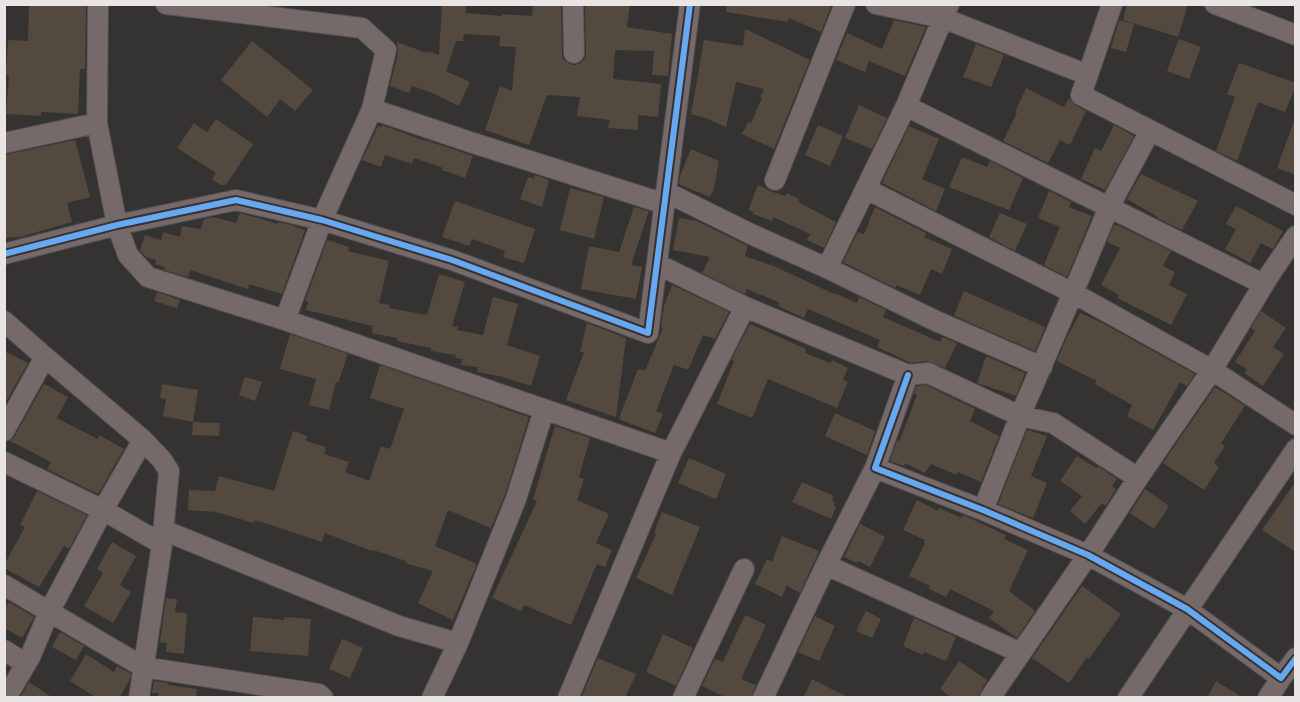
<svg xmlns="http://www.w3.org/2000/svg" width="1300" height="702" font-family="'Noto Sans',sans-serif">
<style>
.building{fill:#53493f}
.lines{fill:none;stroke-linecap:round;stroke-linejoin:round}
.minor-casing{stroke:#514f4f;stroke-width:22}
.minor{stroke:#75696a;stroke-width:20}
.cycleway-casing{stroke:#363230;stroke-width:10}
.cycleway{stroke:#66a8f1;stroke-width:6}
</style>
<rect width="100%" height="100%" fill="#353331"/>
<path class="building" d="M29 4H86L85 69H80L78 114 41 112V116L6 114 9 75H6L8 40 28 41Z
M442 4H466V13L502 16V14L532 16 533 4H561L562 54 563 59 568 63 574 65 581 63 585 58 586 53 585 4H630L627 27 672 34 668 76 652 75 654 51 615 50 613 79 661 84 658 117 638 115V130L608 128 610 120 577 116 580 97 547 95 529 145 485 130 500 86 512 91 516 47 499 46 500 36 464 34 463 41H456L446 71 470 82 459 106 432 93 412 86 409 93 390 86 398 53 397 42 427 53 428 51 439 55Z
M727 4H832L821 32 789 18 788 22 726 12Z
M1127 4H1188L1178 37 1123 20Z
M894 20 926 27 905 76 869 61 865 72 836 60 847 33 882 49Z
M1119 20 1134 24 1126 52 1111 48Z
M745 29 810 60 774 149 742 134 748 122 751 123 762 98 760 97 764 89 736 82 726 127 708 119 691 114 704 40 743 46Z
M1179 39 1201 47 1189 79 1167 71Z
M252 41 313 90 295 111 280 99 267 117 221 80Z
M976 44 1004 55 991 87 963 77Z
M1239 63 1296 83V85L1285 112 1258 102 1237 161 1216 151 1235 97 1227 94Z
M1026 88 1064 107 1069 98 1075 105 1086 111 1070 145 1060 140 1048 163 1003 141 1017 113 1015 112Z
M859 105 887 118 872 149 845 138Z
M216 119 253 144 226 185H221L212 179 216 173 177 148 194 123 207 132Z
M1294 121 1296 122V175L1277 168Z
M382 125 425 141V140L473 156 465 178 442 170 443 168 414 158 412 164 385 155 381 167 362 160 378 126 381 127Z
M818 125 843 136 830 166 805 155Z
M1114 125 1134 136 1105 190 1081 179 1095 148 1101 151Z
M909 126 939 139 922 179 945 189 936 211 882 183Z
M75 140 90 197 67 203 72 222 20 237 4 238V155Z
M691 149 719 161 714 188 710 197 679 184 680 176Z
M962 157 987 167 990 161 1023 178 1009 210 949 187Z
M1141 174 1198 201 1182 230 1157 218 1158 217 1127 199Z
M535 175 549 180 542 207 520 199 528 177 534 179Z
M758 185 770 191 785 196 787 193 799 199 798 202 836 222 824 248 807 240 810 234 773 217 772 221 753 214V212L748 210Z
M570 188 604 197 594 239 560 230Z
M1049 191 1071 202 1069 207 1092 216 1067 277 1044 265 1060 227 1038 218Z
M455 201 535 229 524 263 503 257 505 251 472 239 469 246 442 237Z
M1236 206 1283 231 1273 249 1261 243 1250 263 1225 249 1236 229 1226 224Z
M634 207 649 211 631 265 642 267 636 299 581 289 589 246 619 252Z
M875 207 926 233 924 237 952 249 942 274 931 269 920 295 897 285 895 288 843 262 858 232 864 234Z
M240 213 278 224V222L288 224 305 230 282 294 249 284 248 289 190 270 188 277 164 270 165 267 155 264 156 260 146 257 140 250 145 235 161 240 163 232 180 237 182 226 201 229 204 219 213 217 236 223Z
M1000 213 1027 224 1015 251 989 237Z
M679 218 697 221 748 246 745 256 776 267 834 294V293L857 303 859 297 886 310 883 317 940 342 942 337 957 343 945 368 927 361 911 363 877 347 880 340 808 309 804 318 778 306 780 303 747 289 745 294 702 273 710 257 673 250Z
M1114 225H1117L1171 251 1163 266 1175 272 1169 285 1187 294 1171 325 1117 298 1119 295 1101 285 1120 248 1107 242Z
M327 240 349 247 348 251 389 261 379 303 390 305 389 308 427 315 439 274 465 282 452 326 458 327 457 330 483 335 493 297 518 304 507 345 540 356 531 386 503 377 477 372 478 367 461 365 462 359 455 358 456 355 431 351V348L397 341V338L372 333 373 326 306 310 308 302 305 301Z
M672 285 729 312 715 339 703 335 688 370 674 365 656 411 663 414 655 433 621 420V419L619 418 638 369 645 371 660 335 663 328 661 327 664 306Z
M964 291 1045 327 1035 351 954 316Z
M157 292 180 300 177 308 154 301Z
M1261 311 1286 328 1273 347 1284 354 1263 386 1244 373 1247 369 1235 362 1255 331 1251 328Z
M1080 313 1104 324 1195 374 1187 386 1180 382 1153 430 1127 416 1132 405 1095 384 1097 381 1057 361 1066 339Z
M587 323 626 338 616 417 566 400 584 352H580Z
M750 324 806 349 805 353 830 363 832 360 848 368 843 380 848 382 837 408 768 379 752 418 717 404 734 361 731 360Z
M290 334 348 354 338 383 336 382 329 410 309 405 316 379 280 369Z
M4 351 28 363 4 405Z
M986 356 1025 373 1016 396 977 383Z
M380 365 498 406V407L529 417 505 495 491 528 448 510 435 546 477 564 453 620 418 603 433 571 405 563 406 561 373 550 372 551 325 533 322 542 255 520 254 523 216 512 188 510 189 490 215 491 219 476 274 491 293 431 307 436 306 441 326 447 324 454 349 462 345 472 369 481 381 446 390 449 404 409 370 398Z
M245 377 262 382 255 401 239 395Z
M44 384 68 397 57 418 98 439 99 435 124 449 98 494 47 469 51 462 10 441 14 437Z
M162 384 198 390 193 422 220 423 219 436 192 435 193 422 163 416 166 399 160 398Z
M926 385 975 409 970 421 999 436 981 482 958 472 957 475 931 464 925 473 905 463 904 466 890 461 897 441 899 442 917 395 914 393 917 386Z
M1215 387 1245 406 1221 443 1225 446 1214 463 1219 467 1204 490 1163 463Z
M835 413 875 431 867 455 825 436Z
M555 426 590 438 579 477 584 479 577 500 609 514 596 543 612 550 605 567 597 564 571 625 524 605 521 611 492 598 537 501 533 499Z
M1027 430 1047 436 1031 476 1047 483 1033 518 998 504Z
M1077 456 1096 468 1098 466 1117 479 1112 486 1116 489 1106 506 1102 503 1085 524 1070 511 1082 496 1060 481Z
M689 458 726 474 716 499 678 483Z
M1296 481V552L1262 530Z
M802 482 834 496 832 500 835 502 834 506 836 507 831 519 792 502Z
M1145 489 1169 506 1154 529 1130 513Z
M37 491 87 515 69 549 64 546 39 587 4 568V565L25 527 20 525Z
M917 500 938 511 939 508 962 518 963 515 1006 535 1004 539 1028 550 1009 591 1035 611 1017 638 989 618 994 611 950 589 946 597 929 589 930 586 909 576 925 543H924L925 540 903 530Z
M662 512 700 527 672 595 636 578 656 534 654 533Z
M860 524 885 537 870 567 858 561 857 563 844 557Z
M782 536 819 551 800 593 787 586 782 597 755 584 767 559 772 562Z
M112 542 136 556 120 585 131 592 113 623 84 606 103 573 97 569Z
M1082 586 1121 614 1089 659 1087 657 1069 683 1032 658Z
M166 598 177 599 175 612 187 613 184 654 166 652 167 643 160 642Z
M9 602 34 617 22 638 4 628V609Z
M866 611 881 619 872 638 856 631Z
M745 615 766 625 741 679 756 685 751 698H727L702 686 715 659 723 662Z
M815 616 835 626 819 661 798 652Z
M253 617 284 620V617L311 619 308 656 250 651Z
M914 618 956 637 946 661 924 652 923 655 903 646Z
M60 632 84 646 76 660 52 647Z
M663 634 693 648 676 686 646 672Z
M342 639 363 648 350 678 329 669Z
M86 654 114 672 117 666 131 674 130 679 119 698H97L70 681Z
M598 658 636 674 625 698H581Z
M959 661 987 680 977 698H952L940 689Z
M812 679 849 698H803Z
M154 681 169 683 168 685 197 689 196 698H158V693H152Z
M1216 681 1243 698H1207Z
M29 682 53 698H20Z"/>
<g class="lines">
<g class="minor-casing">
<path id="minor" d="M98 4 97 123 117 225 128 255 148 277 285 320 671 453
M166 4 362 28 386 50 372 109 322 220 285 320
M573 4 574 53
M876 4 943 18 949 4
M1112 4 1081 95 1296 205
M1215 4 1296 35
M906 106 1263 284
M372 109 470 142 665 204
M4 143 97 123
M775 180 845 4
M866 189 1073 293 1109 207 1150 131
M666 192 753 235 827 268 936 321 1042 367
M4 254 117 225 236 200 322 220 452 260 648 333 690 4
M657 264 745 307 908 375 928 373 1020 416 1053 423 1138 478
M827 268 906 106 943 18 1088 75
M4 321 45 357 143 440 162 460 169 471 162 544 139 698
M908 375 875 468 983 510 1088 555 1187 609 1281 678 1296 658
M4 431 45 357
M4 462 103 510 162 544
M983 510 1020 416 1073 293 1212 370 1296 425
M163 530 399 626 458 643 432 698
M826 565 875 468
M4 585 143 667 319 694 323 698
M458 643 516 499 544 410
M4 650 26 664
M6 698 30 657 49 612 103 510 143 440
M568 698 671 453 745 307
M683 698 744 569
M763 698 826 565 1021 653
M990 698 1088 555 1138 478 1212 370 1270 274 1296 236
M1128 698 1296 449
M1268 698 1281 678"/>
</g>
<use href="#minor" class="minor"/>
<g class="cycleway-casing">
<path id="cycleway" d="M4 254 117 225 236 200 322 220 452 260 648 333 690 4
M908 375 875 468 983 510 1088 555 1187 609 1281 678 1296 658"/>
</g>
<use href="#cycleway" class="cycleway"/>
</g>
<rect width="1300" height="702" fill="none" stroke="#e9e5e5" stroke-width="12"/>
</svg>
